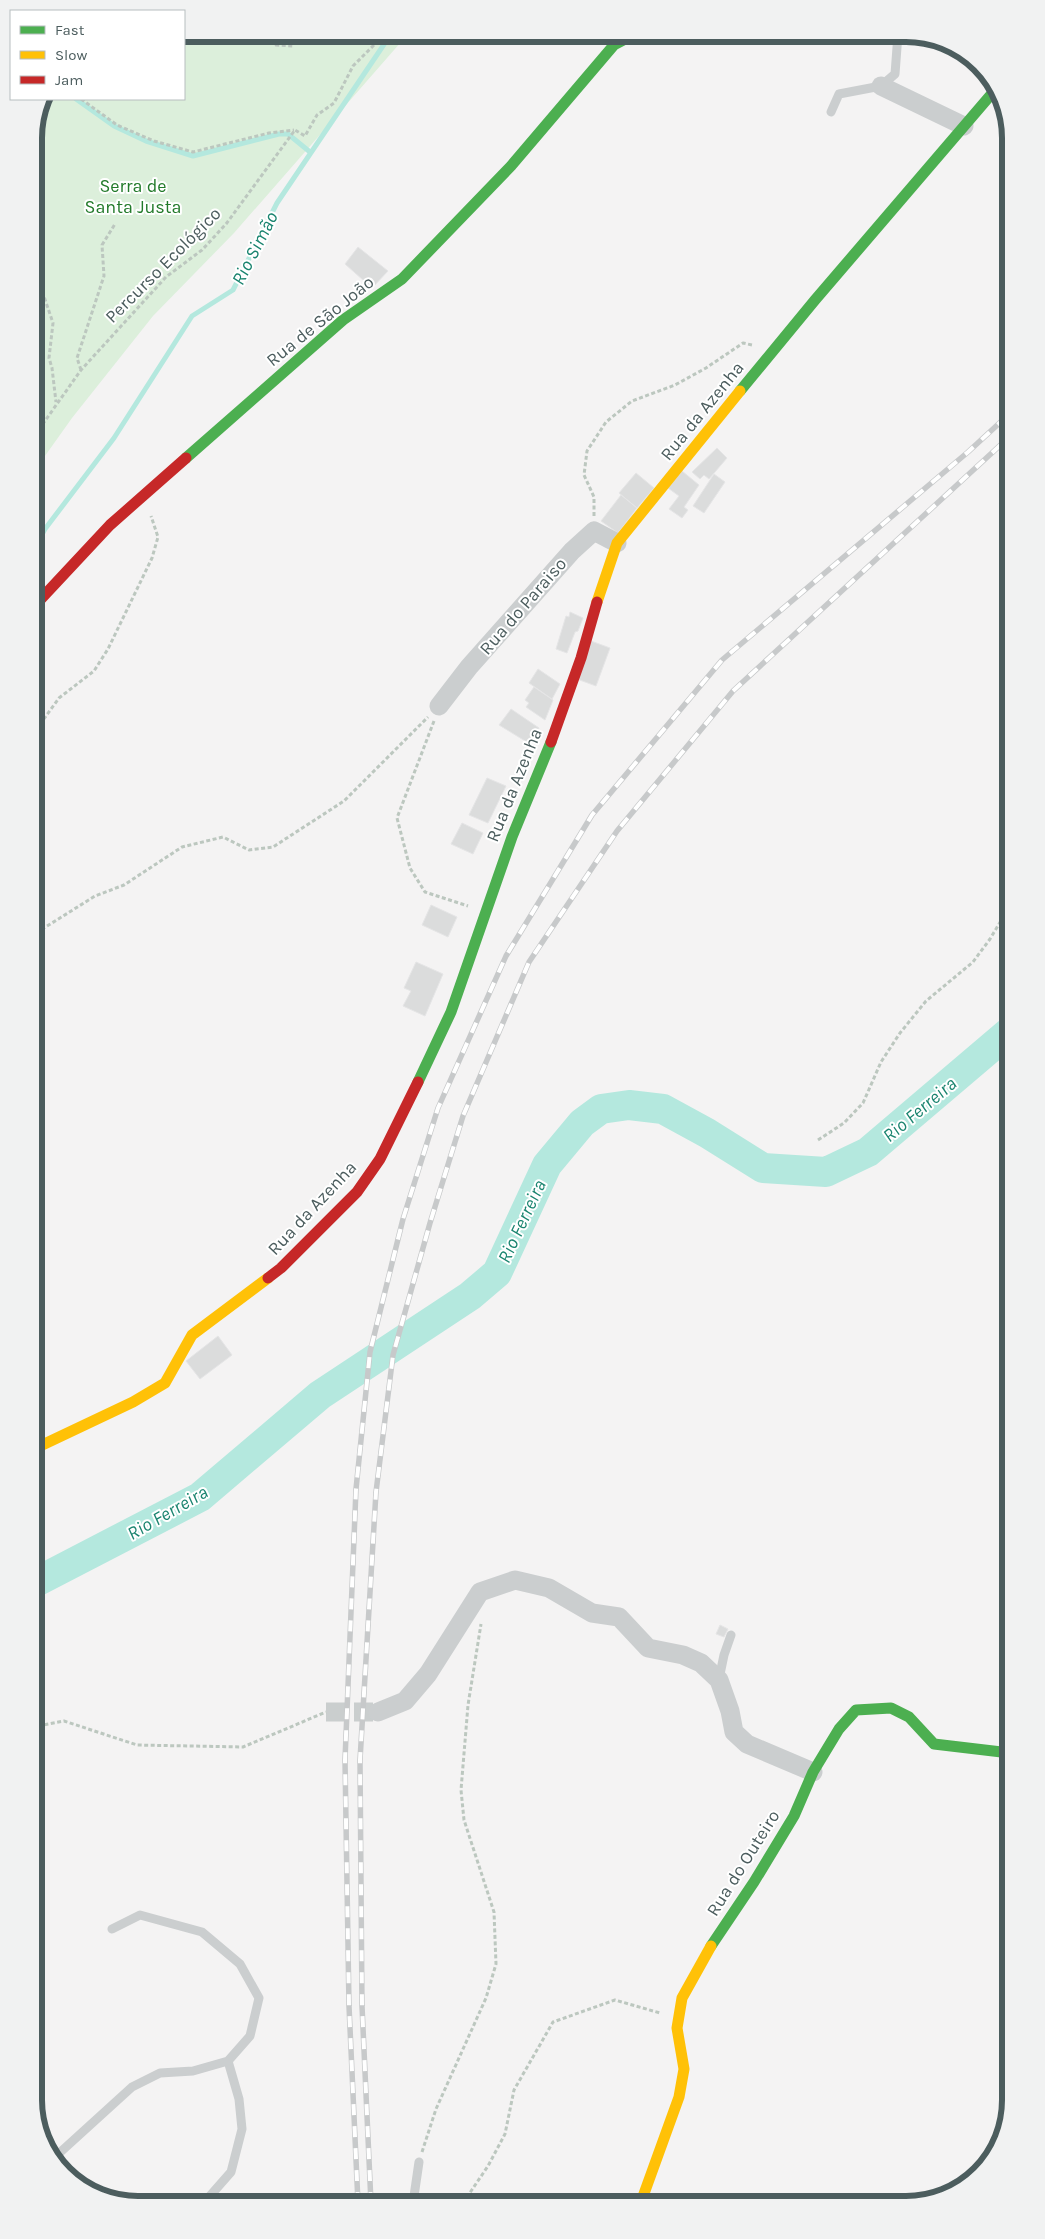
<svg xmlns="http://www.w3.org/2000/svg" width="1045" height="2239" font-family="Karla,sans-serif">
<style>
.green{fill:#dcefdb}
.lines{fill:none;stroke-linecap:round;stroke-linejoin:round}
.stream{stroke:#b4e8de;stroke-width:5}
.river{stroke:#b4e8de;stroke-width:30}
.building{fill:#dbdcdc;stroke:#e5e5e6}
.street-tunnel{stroke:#cacece;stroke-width:19;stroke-dasharray:19 9;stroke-linecap:butt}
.path{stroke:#bcc7bf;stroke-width:3;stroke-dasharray:4 2.5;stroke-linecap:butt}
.lane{stroke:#cbcecf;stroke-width:9}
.street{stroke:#cbcecf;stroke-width:19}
.fast{stroke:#4caf50;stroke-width:11}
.slow{stroke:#ffc107;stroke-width:11}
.jam{stroke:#c62828;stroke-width:11}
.rail-casing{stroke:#c7c9ca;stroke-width:5.5}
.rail{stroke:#fff;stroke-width:4;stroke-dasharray:11;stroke-linecap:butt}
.labels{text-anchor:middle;stroke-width:4;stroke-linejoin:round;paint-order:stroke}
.park-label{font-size:18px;fill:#227a2a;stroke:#fff}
.street-label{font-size:18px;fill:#4c5d5e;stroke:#fff}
.water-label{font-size:19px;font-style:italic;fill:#1a846f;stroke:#fff}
.rim{fill:none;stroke:#4c5d5e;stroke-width:6}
</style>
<rect width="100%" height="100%" fill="#f4f3f3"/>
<path class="green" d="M184 34H408L234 233 153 316 72 418 35 470 34 132 42 99H184Z"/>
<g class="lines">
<path class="stream" d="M76 99 114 126 146 141 193 156 279 134H288L310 152
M35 547 45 529 114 438 192 316 233 290 277 203 391 34"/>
<path class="river" d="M38 1581 200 1497 320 1395 470 1296 497 1273 547 1165 582 1123 601 1109 629 1105 663 1109 707 1133 763 1168 826 1172 868 1152 1008 1033"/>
</g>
<path class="building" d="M358 247 388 271 372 288 345 264Z
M717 448 727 458 709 479 704 475 700 479 692 472Z
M682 471 699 485 684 507 688 510 682 518 669 509 679 496 668 488Z
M636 473 654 488 637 508 619 493Z
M714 474 725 482 704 513 693 506Z
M621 495 637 508 618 533 601 521Z
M570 612 583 618 578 631 575 632 567 653 556 649 566 616 569 617Z
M591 641 610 648 596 686 577 679Z
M538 669 560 684 552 699 529 683Z
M534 687 553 700 545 720 526 707 529 703 525 700Z
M511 709 539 728 530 744 499 725Z
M487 778 506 786 488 823 469 815Z
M462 823 483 833 473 854 451 844Z
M431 905 457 917 448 937 422 925Z
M416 962 443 974 425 1016 403 1006 411 991 404 988Z
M218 1336 232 1355 200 1379 186 1361Z
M720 1625 728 1629 724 1637 716 1634Z"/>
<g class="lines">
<path class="street-tunnel" d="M326 1712H378"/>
<path class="path" d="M259 34 276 45 294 46
M81 99 117 125 154 141 193 152 269 133 294 130
M34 267 53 323 49 358 52 368 56 402
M81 370 77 358 104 276 102 245 115 224
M35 435 81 370 166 277 202 250 226 224 295 130 305 136 317 115 334 103 353 66 375 44 381 34
M594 516V497L584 475 587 451 606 422 632 401 675 385 706 368 743 343 752 345
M434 721 397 818 410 868 425 892 468 906
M36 730 59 698 94 671 108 649 152 558 158 537 151 516
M36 933 95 896 124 885 182 847 223 837 249 850 273 847 344 801 428 717
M818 1140 844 1123 863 1103 881 1062 900 1033 926 1001 973 962 990 939 1008 909
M38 1726 64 1721 137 1745 243 1747 326 1712
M422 2152 436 2109 486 1998 496 1964 494 1912 464 1820 461 1790 468 1705 481 1624
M463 2203 488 2166 505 2134 514 2090 553 2022 615 2000 660 2013"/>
<path class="lane" d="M831 112 839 94 881 86 895 74 898 34
M719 1679 724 1655 731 1635
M55 2157 132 2087 160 2073 193 2071 228 2061 250 2036 259 1998 240 1964 202 1932 140 1915 112 1929
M413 2203 419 2162
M202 2205 231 2172 242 2129 239 2099 228 2061"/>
<path class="street" d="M881 86 964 126
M439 706 469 667 572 551 594 531 617 543
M378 1712 405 1701 428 1674 480 1592 515 1580 549 1588 592 1613 619 1617 648 1648 683 1655 701 1663 719 1680 730 1711 734 1732 747 1744 813 1772"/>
<path class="fast" d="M740 391 815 300 995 90
M186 458 343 320 402 279 511 166 614 45 635 34
M418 1082 451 1012 512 837 551 742
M711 1946 754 1882 794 1816 813 1772 839 1729 856 1710 891 1708 909 1717 934 1744 1010 1753"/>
<path class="slow" d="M597 602 617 543 740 391
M38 1447 133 1402 165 1383 192 1335 268 1278
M641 2202 679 2097 684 2069 677 2028 682 1998 711 1946"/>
<path class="jam" d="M35 602 39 601 110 525 186 458
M551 742 581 658 597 602
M268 1278 281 1268 357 1192 380 1159 418 1082"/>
<g class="rail-casing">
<path id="rail" d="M358 2203 349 2006 345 1760 356 1489 370 1352 403 1219 438 1108 506 956 592 815 722 660 968 452 1006 417
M371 2203 362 2006 360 1760 376 1492 393 1355 430 1223 463 1116 529 962 617 831 733 691 1007 439"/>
</g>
<use href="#rail" class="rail"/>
</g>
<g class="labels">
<g class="park-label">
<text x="133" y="192">Serra de<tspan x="133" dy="21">Santa Justa</tspan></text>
</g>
<g class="street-label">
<text transform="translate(163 265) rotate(-45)" y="6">Percurso Ecológico</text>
<text transform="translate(320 321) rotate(-39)" y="6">Rua de São João</text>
<text transform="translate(702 411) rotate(-51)" y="6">Rua da Azenha</text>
<text transform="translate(523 606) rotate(-49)" y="6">Rua do Paraiso</text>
<text transform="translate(514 785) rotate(-68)" y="6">Rua da Azenha</text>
<text transform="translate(312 1208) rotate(-47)" y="6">Rua da Azenha</text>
<text transform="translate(743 1863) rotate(-58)" y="6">Rua do Outeiro</text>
</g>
<g class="water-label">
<text transform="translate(254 248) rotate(-63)" y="7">Rio Simão</text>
<text transform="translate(919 1109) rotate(-40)" y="7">Rio Ferreira</text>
<text transform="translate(521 1221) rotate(-65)" y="7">Rio Ferreira</text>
<text transform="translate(167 1512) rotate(-30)" y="7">Rio Ferreira</text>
</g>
</g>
<path d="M0 0H1045V2239H0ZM138 42H906A96 96 0 0 1 1002 138V2100A96 96 0 0 1 906 2196H138A96 96 0 0 1 42 2100V138A96 96 0 0 1 138 42Z" fill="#f1f2f2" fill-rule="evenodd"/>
<path class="rim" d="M138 42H906A96 96 0 0 1 1002 138V2100A96 96 0 0 1 906 2196H138A96 96 0 0 1 42 2100V138A96 96 0 0 1 138 42Z"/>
<rect x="10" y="10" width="175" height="90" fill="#ffffff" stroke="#b7bebf"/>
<rect x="20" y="26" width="25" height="8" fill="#4caf50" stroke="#b7bebf"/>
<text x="55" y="35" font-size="15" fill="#4c5d5e">Fast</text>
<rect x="20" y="51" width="25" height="8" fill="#ffc107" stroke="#b7bebf"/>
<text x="55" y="60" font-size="15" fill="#4c5d5e">Slow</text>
<rect x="20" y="76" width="25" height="8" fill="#c62828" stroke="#b7bebf"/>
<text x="55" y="85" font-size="15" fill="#4c5d5e">Jam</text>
</svg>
